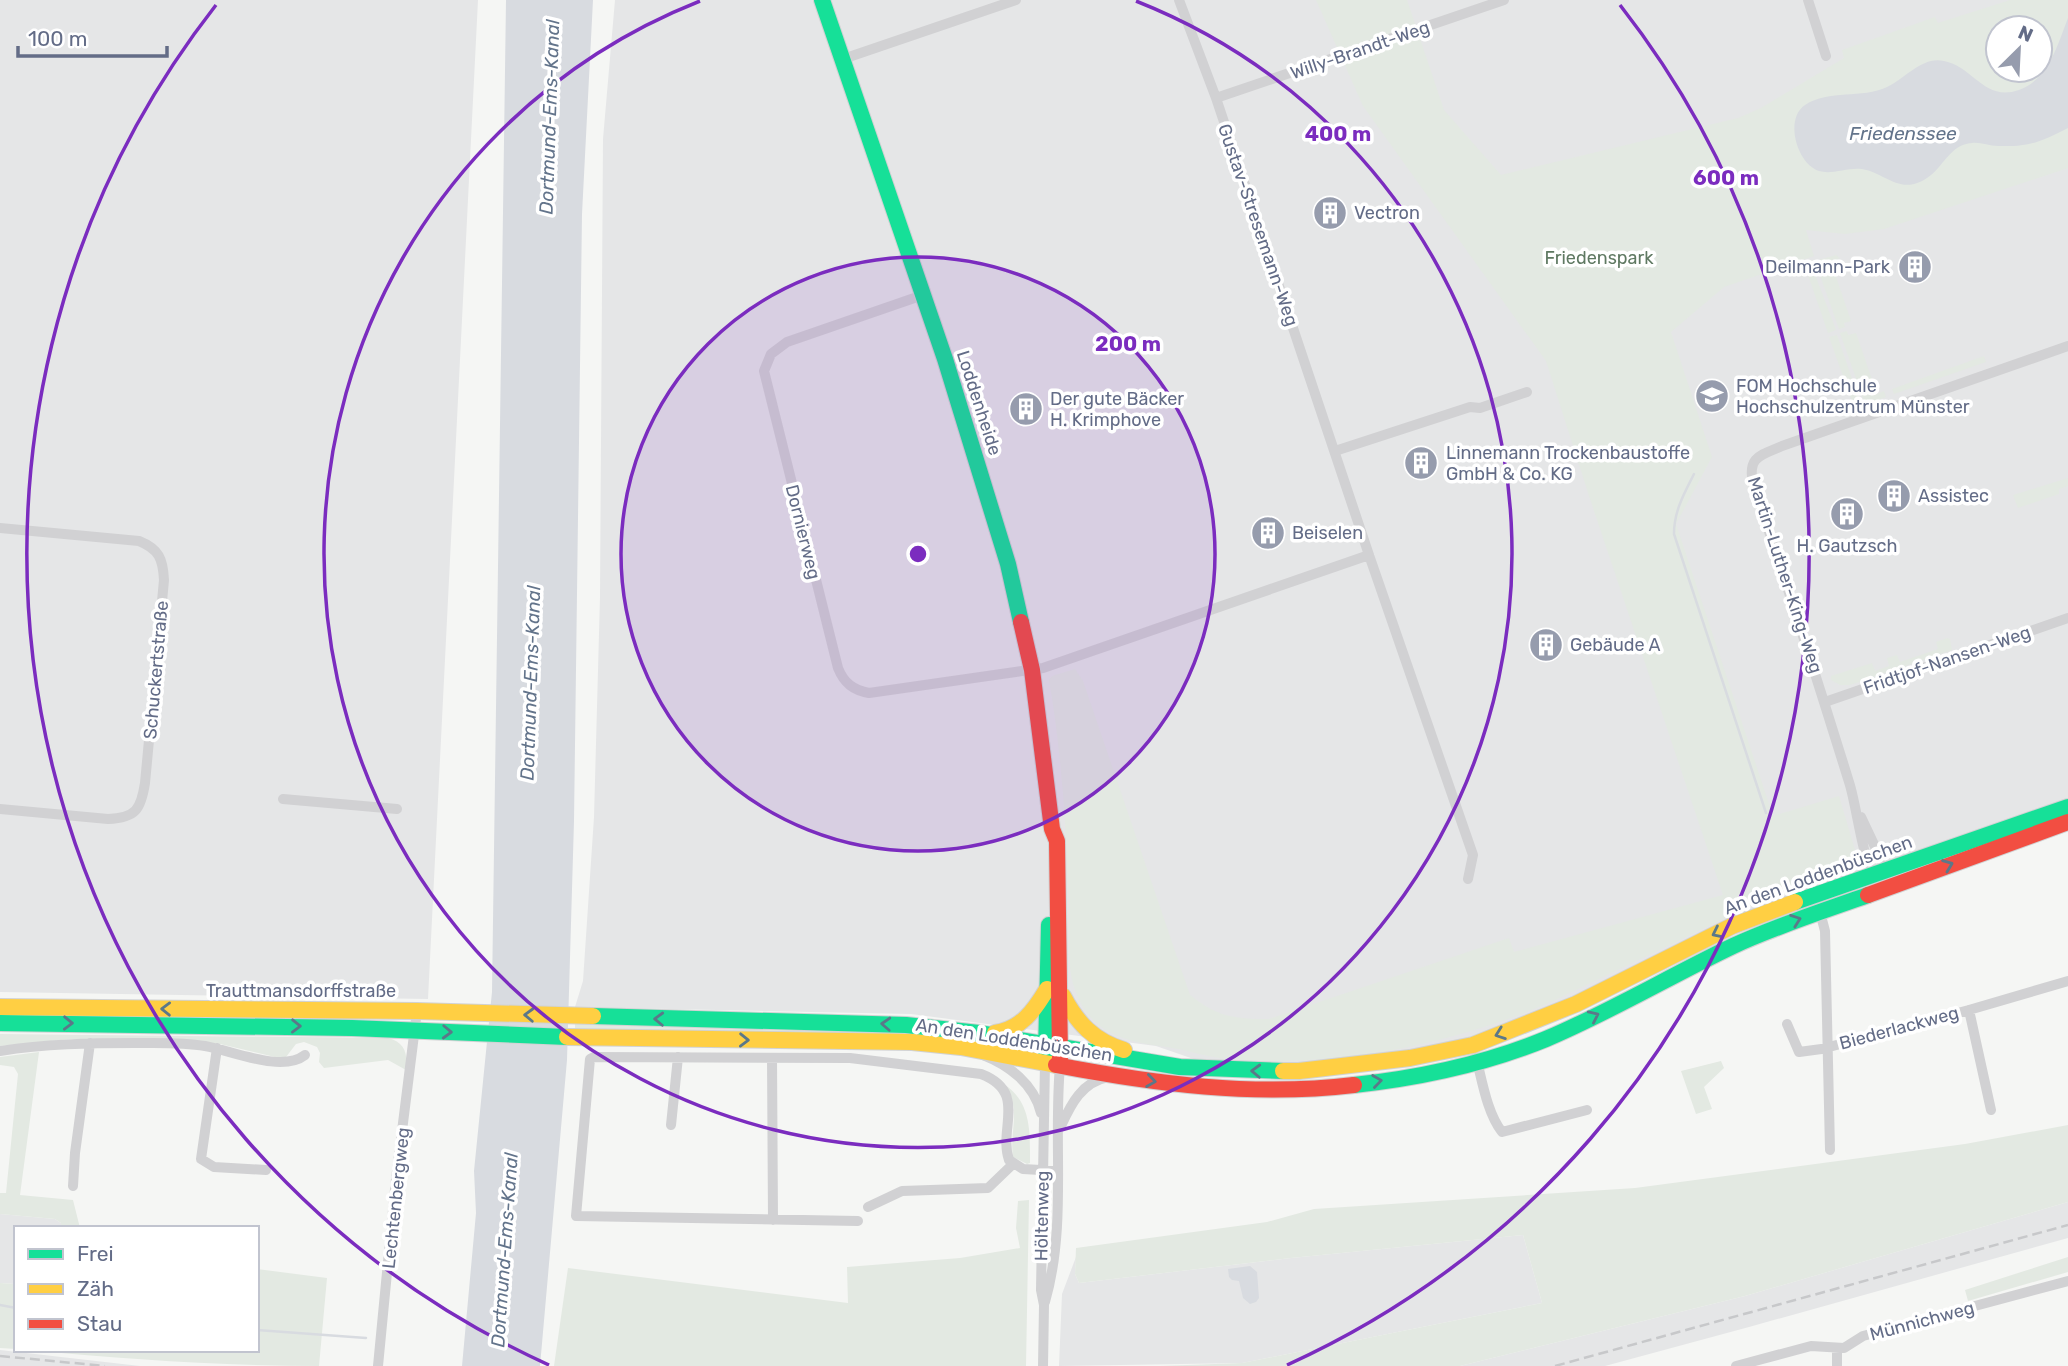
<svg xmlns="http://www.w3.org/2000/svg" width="2068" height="1366" font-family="Rubik,sans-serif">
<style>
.built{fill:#e5e6e7;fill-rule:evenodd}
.green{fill:#e3e9e2;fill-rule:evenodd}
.water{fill:#d8dbe0}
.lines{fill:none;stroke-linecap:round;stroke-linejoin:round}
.stream{stroke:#d8dbe0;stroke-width:2.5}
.fast-casing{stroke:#d1d2d3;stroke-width:18}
.slow-casing{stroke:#d1d2d3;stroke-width:18}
.jam-casing{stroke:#d1d2d3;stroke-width:18}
.street{stroke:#d1d1d3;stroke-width:10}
.fast{stroke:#16e098;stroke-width:16}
.slow{stroke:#ffcf43;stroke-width:16}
.jam{stroke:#f24e42;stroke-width:16}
.rail{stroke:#c7c8ca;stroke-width:2.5;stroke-dasharray:10 5;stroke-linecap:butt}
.oneway{stroke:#5b7889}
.ring{fill:none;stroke:#7b2cbf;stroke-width:3.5}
.labels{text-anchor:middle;stroke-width:7;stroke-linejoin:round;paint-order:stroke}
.street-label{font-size:18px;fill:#636c87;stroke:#fff}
.poi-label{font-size:18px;fill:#636c87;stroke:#fff;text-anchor:start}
.park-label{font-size:18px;fill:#5f7962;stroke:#fff}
.water-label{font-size:19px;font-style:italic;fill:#63748b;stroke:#fff}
.centre{fill:#7b2cbf;stroke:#fff;stroke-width:3.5}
.ring-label{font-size:21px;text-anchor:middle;font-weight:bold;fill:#7b2cbf;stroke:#fff;stroke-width:7;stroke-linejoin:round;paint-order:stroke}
</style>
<rect width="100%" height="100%" fill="#f5f6f4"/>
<path class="built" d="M0 0H478L428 999 0 992Z
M615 0H2068V802L1866 872 1544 1014 1470 1039 1409 1053 1323 1065H1211L1156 1046 911 1014 575 1007 583 981 594 817 600 597 603 139ZM1998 28H2040V70H1998Z
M2068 1202V1238L1749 1327 1605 1366H1460L1745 1296Z
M0 1214 55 1219 61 1223V1228H16V1284L0 1283Z
M1523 1235 1542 1303 1242 1363 1059 1366 1062 1294 1076 1257 1075 1274 1079 1283 1291 1258Z
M0 1350 96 1361 140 1366H0Z"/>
<path class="green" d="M1316 0H1407L1444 110 1501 175 1738 118 1761 108 1844 58 1842 50 1935 17 1938 23 2010 0H2068V168L1884 229 1845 234 1806 230 1814 256 1724 287 1671 332 1712 457 1676 524 1773 816 1839 796 1858 860 1849 868 1769 897 1551 1002C1448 1046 1332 1069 1220 1058 1206 1056 1192 1052 1179 1049 1134 1042 1093 1040 1075 990 1065 962 1070 920 1068 890 1066 820 1061 749 1049 680L1052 676 1075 669 1083 681 1190 995C1217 1017 1234 1019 1269 1019L1509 938 1514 952 1723 895 1590 499 1546 361 1363 106ZM1998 28H2040V70H1998Z
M1836 255 1840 258 1831 262 1851 321 1844 323 1845 327 1839 329 1815 261Z
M1811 264 1836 330 1828 333 1808 275 1801 277Z
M1847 331 1848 335 1856 333 1877 394 1884 391 1886 397 1865 404 1840 333Z
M1837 335 1861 405 1847 410 1845 404 1852 401 1829 337Z
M1984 356 1986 362 1894 394 1892 389Z
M2068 478V486L2059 489V494L2018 508 2013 495Z
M1947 638 1950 639 1952 650 1850 685H1840L1831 680V676L1872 663 1875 671 1889 666 1887 658 1897 655 1900 662 1938 649 1936 642Z
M575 1022 943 1034 1033 1049 913 1033 849 1035 575 1032Z
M0 1034 388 1038C405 1042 408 1054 406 1070L388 1060 324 1068 319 1062 320 1053 317 1047 304 1042 296 1044 286 1057 279 1058 220 1044 185 1040 71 1039 0 1046Z
M39 1052 20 1195 73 1200 80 1228H61V1223L55 1219 0 1214V1193H6L18 1074 14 1067 0 1065V1057Z
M1721 1061 1724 1068 1704 1087 1712 1109 1696 1114 1681 1071Z
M1005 1085C1032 1103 1030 1134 1030 1163L1027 1164 1013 1157C1009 1131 1022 1109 1005 1085Z
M2068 1125V1202L1745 1296 1460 1366H1160L1242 1363 1542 1303 1523 1235 1291 1258 1079 1283 1075 1274 1076 1248 1267 1222 1314 1209 1635 1188 1965 1144Z
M1029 1200 1026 1366H554L568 1268 848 1303 847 1267 960 1258 1020 1248 1016 1228 1018 1201Z
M2068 1257V1272L1968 1301 1965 1290Z
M257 1269 327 1278 319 1366C221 1366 124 1359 27 1350H257Z
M0 1283 16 1284V1349L0 1348Z"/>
<path class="water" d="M506 0H593L582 214 574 821 567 1060 540 1366H462L476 1213 474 1171 492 992Z
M2068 18V128C2040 142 2030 147 1998 146 1989 146 1980 142 1972 143 1950 144 1943 168 1927 178 1900 196 1886 173 1862 169 1848 167 1832 175 1819 171 1797 164 1784 119 1805 105 1829 89 1862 99 1887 87 1905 79 1922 56 1944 61 1974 67 1984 102 2019 90 2049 79 2057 46 2068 18Z
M1250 1266 1257 1272 1259 1298 1256 1302 1250 1304 1243 1298 1239 1281 1232 1280 1229 1277 1228 1269Z"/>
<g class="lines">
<path class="stream" d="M1694 474C1684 494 1674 511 1674 534L1766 813
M0 1305 16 1308
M257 1330 366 1338"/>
<g class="fast-casing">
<path id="fast" d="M822 0 945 359 1008 564 1021 622
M1795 902 2068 807
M593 1016 906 1025 979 1033 1180 1067 1283 1071
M0 1023 352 1028 567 1037
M1046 1053 1049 925
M1354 1085C1419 1078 1485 1064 1546 1039 1610 1012 1670 976 1733 946 1776 926 1823 911 1868 895"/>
</g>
<g class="slow-casing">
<path id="slow" d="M1063 996C1077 1023 1094 1041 1124 1050
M0 1007 417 1011 593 1016
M995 1033C1021 1029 1034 1011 1047 989
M567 1037 912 1042 961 1047 1056 1065
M1283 1071H1299L1410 1058 1473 1045 1576 1004 1732 926 1795 902"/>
</g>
<g class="jam-casing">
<path id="jam" d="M1021 622 1032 670 1052 829 1057 841 1060 1058
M1868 895 2068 822
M1056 1065C1155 1084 1254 1097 1354 1085"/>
</g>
<path class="street" d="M1179 0 1216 98 1369 555 1473 855 1468 879
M1808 0 1826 56
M843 59 1016 0
M1216 98 1504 0
M923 295 787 342 771 354 764 371 838 668C844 683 853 690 869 693L1043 668 1369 555
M1335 451 1470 407 1480 408 1527 392
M0 528 139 541C159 549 163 559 164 580L145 783C141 809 136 818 108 819L0 809
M1825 702 2068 618
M283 799 397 809
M1861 817 1886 870 1885 889
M1876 879C1862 861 1857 806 1849 782 1818 682 1786 582 1753 483 1747 456 1762 455 1782 446L2068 346
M1820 912 1825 931 1830 1150
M1969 1010 1991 1110
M1787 1024 1799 1052 1829 1048
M1829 1047 1969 1010 2068 981
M217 1048 201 1159 214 1167 266 1170
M0 1051C46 1044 88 1043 135 1043 159 1043 182 1042 205 1046 233 1051 282 1073 305 1055
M983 1055C1009 1065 1034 1084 1041 1113
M1476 1057C1482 1080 1487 1113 1502 1132L1587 1110
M772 1058 773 1220
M671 1125 678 1057
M1061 1126C1071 1104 1082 1082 1108 1077
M73 1186 75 1153 90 1043
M868 1207 902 1191 988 1188 1013 1164
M858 1221 576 1216 590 1059 594 1057 850 1058 981 1074C1028 1092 998 1128 1009 1160L1023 1169 1058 1171
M1045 1302C1067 1225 1053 1144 1060 1066
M378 1366 396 1179 417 1011
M1043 1366 1044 1305 1041 1290 1045 1063
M1736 1366 1811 1346 1844 1348 1863 1336 2068 1281
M1837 1366V1348"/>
<use href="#fast" class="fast"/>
<use href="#slow" class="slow"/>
<use href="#jam" class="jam"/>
<path class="rail" d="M0 1356 105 1366
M1555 1366 2068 1225"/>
</g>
<defs><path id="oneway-chevron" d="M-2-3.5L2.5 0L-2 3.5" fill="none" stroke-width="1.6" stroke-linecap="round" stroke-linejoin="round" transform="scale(1.75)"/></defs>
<g class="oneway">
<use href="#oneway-chevron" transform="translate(1948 865) rotate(-21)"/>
<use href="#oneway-chevron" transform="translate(1796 920) rotate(-20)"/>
<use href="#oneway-chevron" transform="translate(1717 933) rotate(154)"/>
<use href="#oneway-chevron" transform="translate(166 1009) rotate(-179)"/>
<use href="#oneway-chevron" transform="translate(529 1015) rotate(-178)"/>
<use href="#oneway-chevron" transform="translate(1594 1016) rotate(-25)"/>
<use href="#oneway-chevron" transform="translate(659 1019) rotate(-178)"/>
<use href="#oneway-chevron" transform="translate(68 1023) rotate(1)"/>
<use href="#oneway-chevron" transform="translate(886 1024) rotate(-177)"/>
<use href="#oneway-chevron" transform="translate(296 1026) rotate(1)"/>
<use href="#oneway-chevron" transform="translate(447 1032) rotate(2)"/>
<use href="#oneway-chevron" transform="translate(1500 1034) rotate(160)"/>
<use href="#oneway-chevron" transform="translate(744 1040) rotate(1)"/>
<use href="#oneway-chevron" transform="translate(1256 1071) rotate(-178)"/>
<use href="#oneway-chevron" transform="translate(1151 1081) rotate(8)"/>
<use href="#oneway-chevron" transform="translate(1377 1081) rotate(-8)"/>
</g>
<circle cx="918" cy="554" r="297" fill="#7b2cbf" fill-opacity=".12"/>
<g class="ring">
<circle cx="918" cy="554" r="297"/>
<path d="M1136 1A594 594 0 1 1 700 1"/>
<path d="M549 1365A891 891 0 0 1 216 5M1620 5A891 891 0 0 1 1287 1365"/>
</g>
<defs>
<g id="building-disc" transform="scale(1.75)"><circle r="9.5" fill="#969cad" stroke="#fff"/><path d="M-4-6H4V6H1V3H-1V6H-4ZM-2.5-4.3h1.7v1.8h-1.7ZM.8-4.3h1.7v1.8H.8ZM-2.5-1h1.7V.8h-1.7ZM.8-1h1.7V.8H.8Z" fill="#fff"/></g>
<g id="university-disc" transform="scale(1.75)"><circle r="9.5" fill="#969cad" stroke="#fff"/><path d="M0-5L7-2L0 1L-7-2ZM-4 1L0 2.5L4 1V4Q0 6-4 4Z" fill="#fff"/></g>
</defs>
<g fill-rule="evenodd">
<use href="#building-disc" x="1330" y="213"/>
<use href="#building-disc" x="1915" y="267"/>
<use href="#university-disc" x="1712" y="396"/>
<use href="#building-disc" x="1026" y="409"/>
<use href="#building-disc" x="1421" y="463"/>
<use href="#building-disc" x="1894" y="496"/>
<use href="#building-disc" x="1847" y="514"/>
<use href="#building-disc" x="1268" y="533"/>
<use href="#building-disc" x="1546" y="645"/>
</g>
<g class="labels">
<g class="street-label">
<text transform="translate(1360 50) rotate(-19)" y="6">Willy-Brandt-Weg</text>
<text transform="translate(1258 225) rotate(71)" y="6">Gustav-Stresemann-Weg</text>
<text transform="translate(979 403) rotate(72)" y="6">Loddenheide</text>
<text transform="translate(803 532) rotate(76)" y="6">Dornierweg</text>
<text transform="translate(1785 575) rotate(72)" y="6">Martin-Luther-King-Weg</text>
<text transform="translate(1947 660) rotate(-19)" y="6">Fridtjof-Nansen-Weg</text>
<text transform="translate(156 670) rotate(-85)" y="6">Schuckertstraße</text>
<text transform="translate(1818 875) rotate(-20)" y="6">An den Loddenbüschen</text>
<text x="301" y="997">Trauttmansdorffstraße</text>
<text transform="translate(1899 1028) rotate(-15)" y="6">Biederlackweg</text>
<text transform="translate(1014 1040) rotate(9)" y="6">An den Loddenbüschen</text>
<text transform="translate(396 1198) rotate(-84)" y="6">Lechtenbergweg</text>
<text transform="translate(1042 1216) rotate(-89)" y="6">Höltenweg</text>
<text transform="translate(1922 1321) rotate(-15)" y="6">Münnichweg</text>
</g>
<g class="poi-label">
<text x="1354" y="219">Vectron</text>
<text x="1890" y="273" text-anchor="end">Deilmann-Park</text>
<text x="1736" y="392">FOM Hochschule<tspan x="1736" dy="21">Hochschulzentrum Münster</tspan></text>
<text x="1050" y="405">Der gute Bäcker<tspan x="1050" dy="21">H. Krimphove</tspan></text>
<text x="1446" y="459">Linnemann Trockenbaustoffe<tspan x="1446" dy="21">GmbH &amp; Co. KG</tspan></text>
<text x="1918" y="502">Assistec</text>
<text x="1292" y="539">Beiselen</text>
<text x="1847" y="552" text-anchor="middle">H. Gautzsch</text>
<text x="1570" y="651">Gebäude A</text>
</g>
<g class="park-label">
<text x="1599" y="264">Friedenspark</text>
</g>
<g class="water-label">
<text transform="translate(549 117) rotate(-88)" y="7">Dortmund-Ems-Kanal</text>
<text x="1903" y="140">Friedenssee</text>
<text transform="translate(530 683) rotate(-88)" y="7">Dortmund-Ems-Kanal</text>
<text transform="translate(504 1250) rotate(-86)" y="7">Dortmund-Ems-Kanal</text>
</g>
</g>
<circle cx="918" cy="554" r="10" class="centre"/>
<g class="ring-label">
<text x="1338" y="141">400 m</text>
<text x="1726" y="185">600 m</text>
<text x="1128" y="351">200 m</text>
</g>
<rect x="14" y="1226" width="245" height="126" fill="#ffffff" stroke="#c1c4cf" stroke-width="2"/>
<rect x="28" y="1249" width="35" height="10" fill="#16e098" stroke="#c1c4cf" stroke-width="2"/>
<text x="77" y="1261" font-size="21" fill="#636c87">Frei</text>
<rect x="28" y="1284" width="35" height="10" fill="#ffcf43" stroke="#c1c4cf" stroke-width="2"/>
<text x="77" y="1296" font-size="21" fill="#636c87">Zäh</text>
<rect x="28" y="1319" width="35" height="10" fill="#f24e42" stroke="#c1c4cf" stroke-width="2"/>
<text x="77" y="1331" font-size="21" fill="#636c87">Stau</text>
<g transform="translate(2019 49) rotate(24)"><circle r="33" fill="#ffffff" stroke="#c1c4cf" stroke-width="2"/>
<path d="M0-5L12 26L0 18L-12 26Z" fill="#969cad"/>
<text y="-10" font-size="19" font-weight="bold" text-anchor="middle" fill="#636c87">N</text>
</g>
<path d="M18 46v10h149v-10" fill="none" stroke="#636c87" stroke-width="3.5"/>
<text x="28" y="46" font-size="21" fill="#636c87" stroke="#ffffff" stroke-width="5" paint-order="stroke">100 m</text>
</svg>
